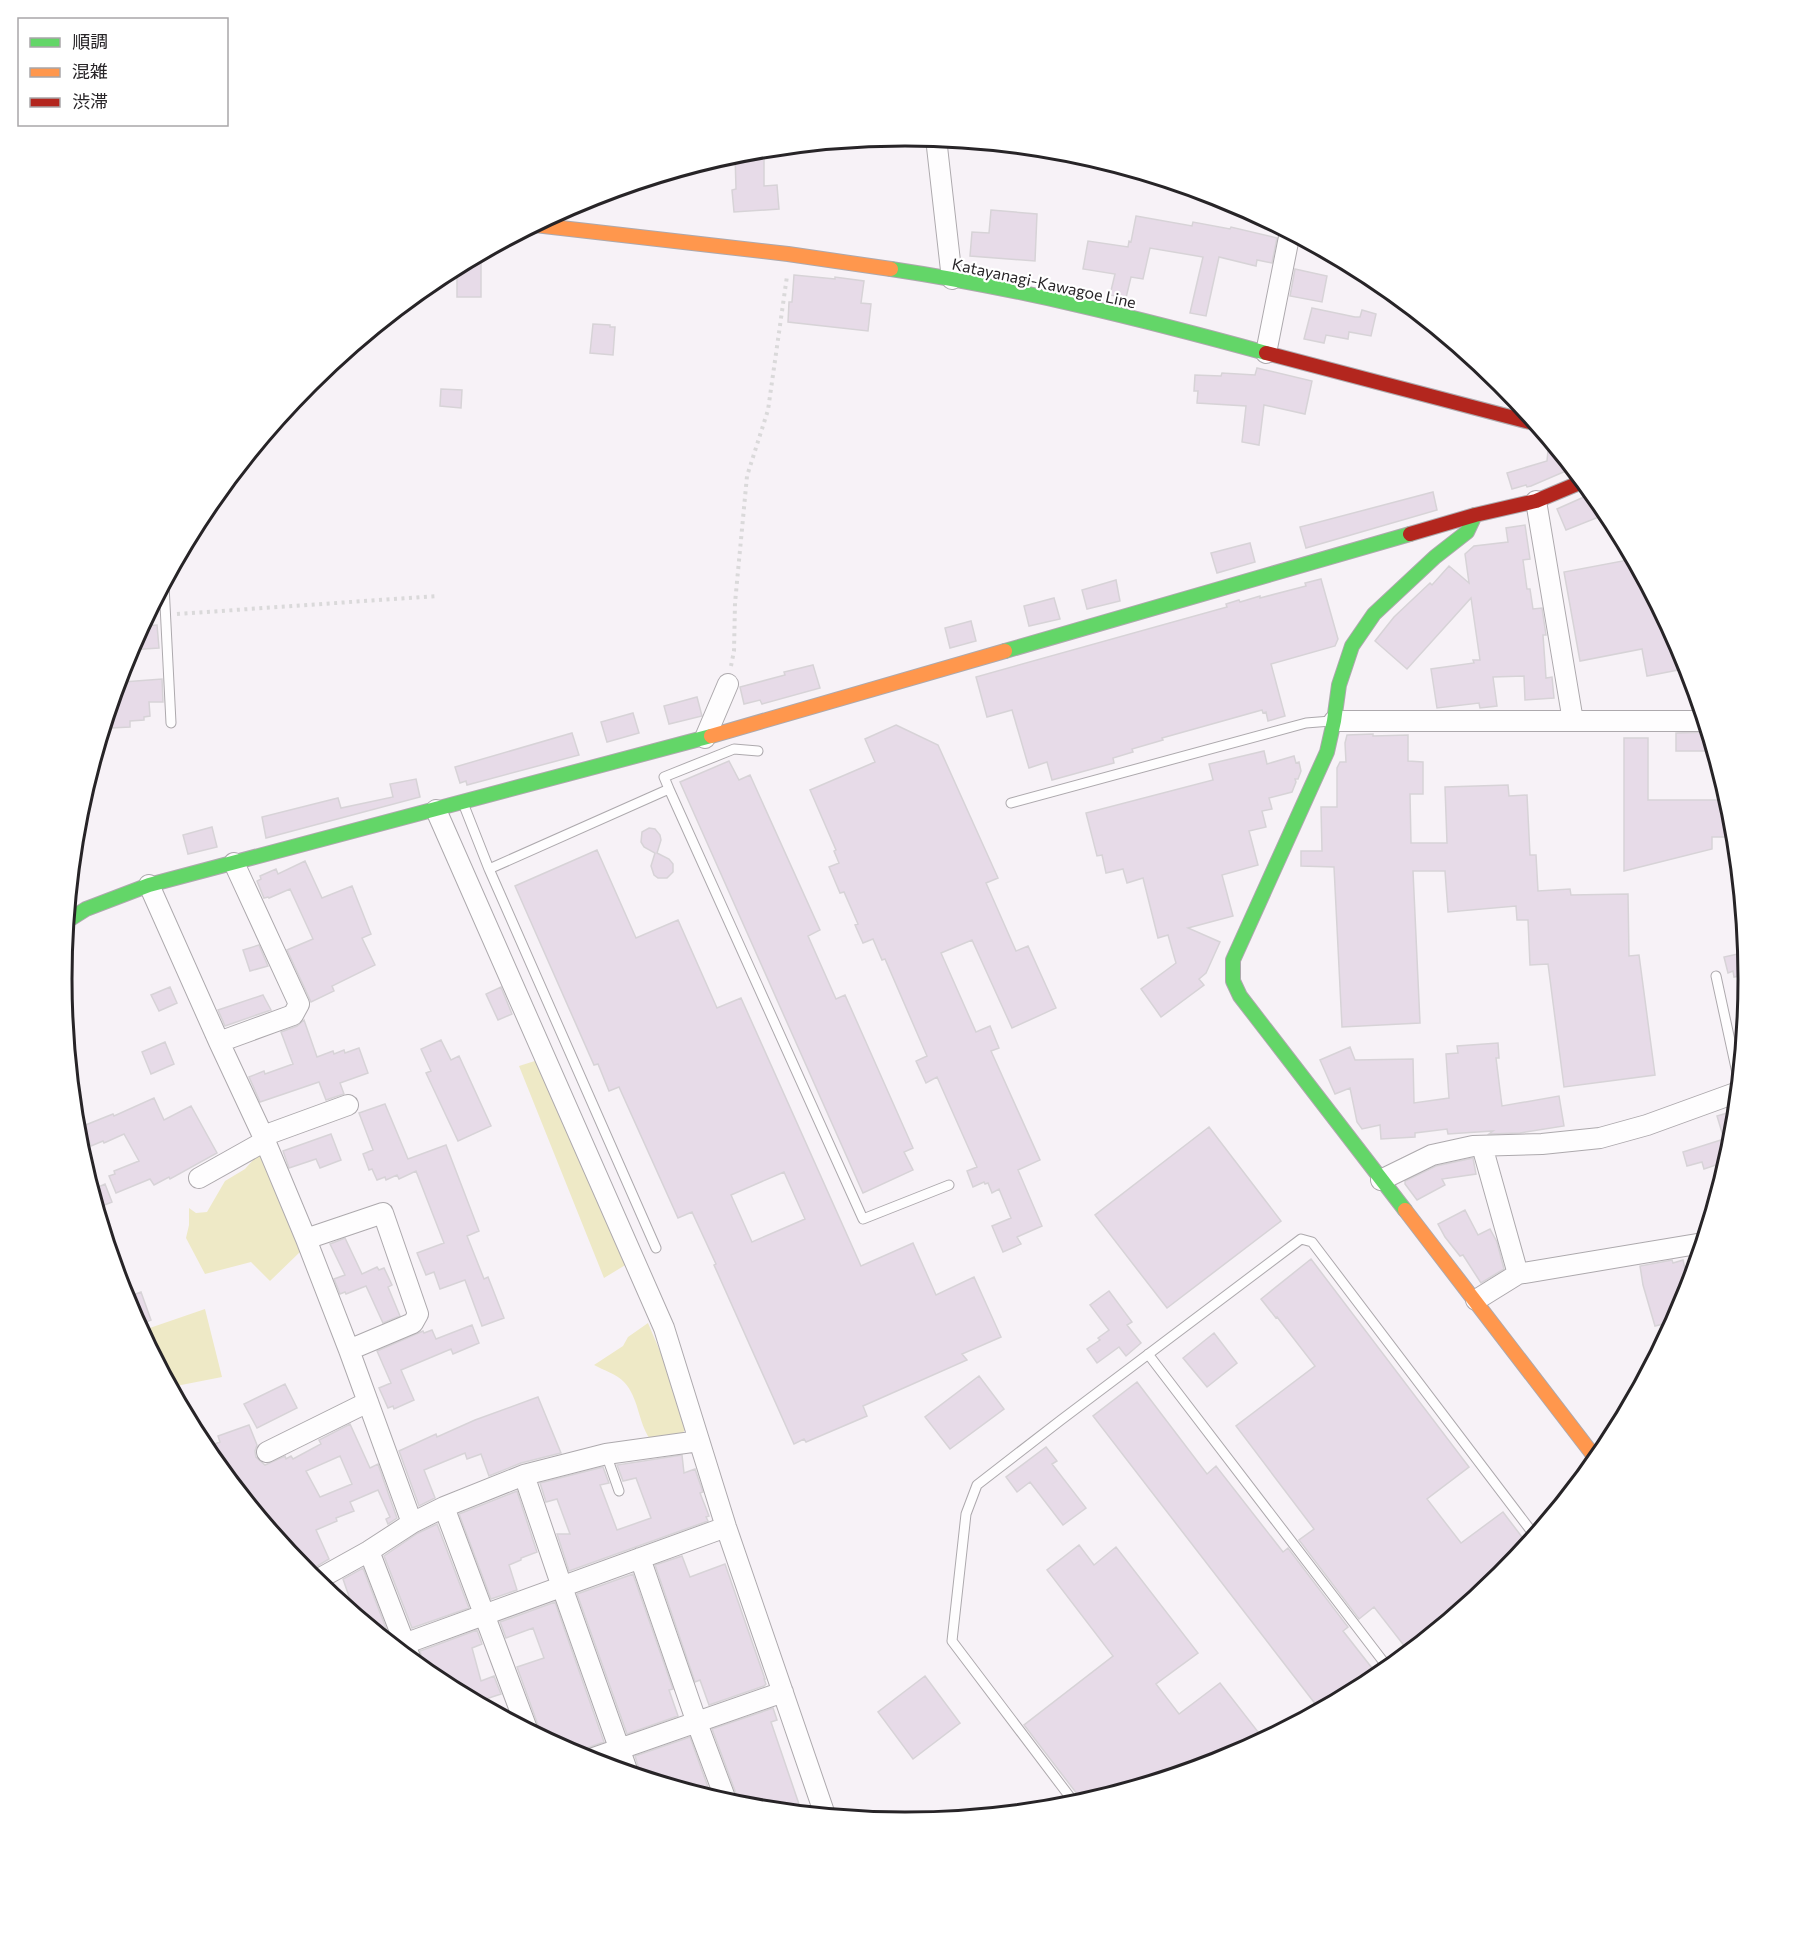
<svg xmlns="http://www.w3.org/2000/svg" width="1811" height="1958" font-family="Commissioner,'Noto Sans JP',sans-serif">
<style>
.green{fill:#eee9c6}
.building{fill:#e7dbe8;stroke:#d7d3d7;stroke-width:1.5;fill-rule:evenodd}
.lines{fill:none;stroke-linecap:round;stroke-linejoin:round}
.lane-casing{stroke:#ada9ad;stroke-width:11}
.street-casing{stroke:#ada9ad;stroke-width:22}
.fast-casing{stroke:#ada9ad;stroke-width:16}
.slow-casing{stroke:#ada9ad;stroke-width:16}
.jam-casing{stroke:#ada9ad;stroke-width:16}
.path{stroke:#dad9da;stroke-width:4;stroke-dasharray:3 4.5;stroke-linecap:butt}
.lane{stroke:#fefdfe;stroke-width:9}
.street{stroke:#fefdfe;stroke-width:20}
.fast{stroke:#63d668;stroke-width:14}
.slow{stroke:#ff974d;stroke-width:14}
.jam{stroke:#b3261e;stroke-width:14}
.labels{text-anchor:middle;stroke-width:4.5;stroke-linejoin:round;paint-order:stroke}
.street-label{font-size:16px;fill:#272427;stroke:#fff}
.rim{fill:none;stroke:#272427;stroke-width:3}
</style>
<rect width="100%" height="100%" fill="#f7f2f7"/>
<path class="green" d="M538 1060 627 1264 604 1278 519 1066Z
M262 1150 300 1252 270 1281 251 1262 205 1274 186 1238 189 1225V1208L196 1213 207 1212 225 1181 245 1169Z
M205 1309 222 1377 171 1387 141 1331Z
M648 1323 662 1356 685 1430 679 1437 650 1439C638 1422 639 1398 624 1382 617 1374 603 1370 594 1365L623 1346 628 1337Z"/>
<path class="building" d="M764 149V186L777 185 779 209 734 212 732 190 736 189 735 153Z
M991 210 1037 214 1035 261 970 256 972 232 989 233Z
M1136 216 1192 226 1193 222 1230 229 1231 227 1277 238 1272 263 1257 260 1256 266 1219 257 1206 316 1190 313 1203 257 1150 248 1143 279 1131 277 1126 298 1110 295 1115 274 1083 269 1088 241 1128 247 1129 241 1131 242Z
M481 253V297H457V266Z
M1295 269 1327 276 1322 302 1290 296Z
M794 275 835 279V277L864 281 861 303 871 304 868 331 788 322 789 302H792Z
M1312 308 1355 317H1360L1362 310 1376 314 1371 336 1349 332 1348 339 1326 335 1324 343 1304 339Z
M593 324 610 325V327H615L613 355 590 353Z
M1257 368 1312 381 1305 414 1264 405 1259 445 1242 442 1246 406 1197 403 1198 391H1194L1195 375 1221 376 1222 373 1255 375Z
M441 389 462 390 461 408 440 406Z
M1549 440 1573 468 1531 486 1527 487 1526 485 1512 489 1507 473 1547 461Z
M1433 492 1437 510 1306 548 1300 527Z
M1593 493 1609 513 1566 530 1557 509Z
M1525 525 1530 559 1523 560 1527 589H1530L1533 609 1542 608 1546 635H1543L1546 678 1552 677 1554 698 1525 700 1524 676 1493 677 1497 706 1480 708 1479 703 1437 708 1431 669 1474 663 1473 660H1480L1471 598 1407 669 1375 641 1394 617 1430 583 1432 585 1449 566 1469 583 1465 554 1474 546 1508 542 1506 528Z
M1250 543 1255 562 1217 573 1211 553Z
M1633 559 1685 656 1689 668 1647 676 1642 649 1580 661 1564 572Z
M1321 579 1338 639 1335 646 1271 664 1285 716 1268 721 1266 712 1263 713 1262 710 1162 738 1163 740 1132 749 1133 752 1113 758 1114 763 1052 780 1047 762 1029 768 1012 710 987 717 976 677 1227 607 1226 604 1239 600 1240 602 1260 596V598L1306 586 1305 583Z
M1116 580 1120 601 1087 609 1082 590Z
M1054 598 1060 619 1029 626 1024 606Z
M971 621 976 641 950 648 945 628Z
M157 625 159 648 129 650 142 626Z
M813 665 820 688 762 704 760 700 744 704 740 687 785 675 784 672Z
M162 679 163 702H149L150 716 144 717V720L130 721V727L111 728 110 707 117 685 123 684V682Z
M697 697 702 716 669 724 664 706Z
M633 713 639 733 607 742 601 722Z
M896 725 938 745 998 878 986 883 1016 951 1028 946 1056 1008 1012 1028 972 940 941 953 976 1032 990 1026 999 1048 991 1051 1040 1160 1018 1170 1042 1226 1017 1237 1021 1244 1003 1252 992 1226 1011 1218 999 1189 992 1193 988 1183 985 1184 984 1182 973 1187 967 1171 977 1167 937 1077 926 1083 916 1061 927 1056 885 959 882 960 873 939 863 943 855 925 858 924 844 892 840 893 829 867 839 863 834 851 836 850 810 790 875 762 865 739Z
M1708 732 1714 751H1676V733Z
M572 733 579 755 467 785 466 781 460 783 455 767Z
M1373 734V736L1408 735V761L1423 762V794H1410L1411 843H1447L1445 787 1508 785 1509 796 1527 795 1530 855H1536L1538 891 1570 889 1571 895 1628 894 1629 956 1639 955 1655 1075 1564 1087 1548 964 1530 965 1528 920H1517L1516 906 1448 912 1445 871H1413L1420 1023 1342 1027 1334 867 1301 866V851H1322L1321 807H1337V768L1340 762H1346L1345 743 1347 735Z
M1624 738H1648V800H1729L1733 815 1736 837H1712V849L1624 871Z
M1264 751 1267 764 1294 756 1296 763 1299 762 1301 771 1298 779H1295L1296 782 1292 792 1269 798 1272 809 1262 811 1266 827 1249 831 1258 865 1222 875 1233 916 1188 928 1220 942 1206 973 1199 979 1204 985 1161 1017 1141 989 1176 963 1168 935 1158 938 1143 878 1127 883 1123 869 1106 873 1102 855 1097 856 1086 813 1213 780 1209 764Z
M729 761 739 780 750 775 820 930 808 936 836 999 845 995 913 1148 904 1152 913 1170 863 1193 680 782Z
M416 779 420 797 266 838 262 817 338 798 341 808 393 797 390 784Z
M212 827 217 847 188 854 183 835Z
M649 828 655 829 660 835 661 840 657 853 669 859 673 864V872L667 878H658L654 875 651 866 655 853 644 847 641 842 642 832Z
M597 850 636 938 678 920 717 1008 741 998 861 1266 913 1243 936 1295 974 1277 1001 1337 962 1354 967 1360 863 1406 867 1416 806 1442 804 1439 794 1444 714 1265 716 1264 692 1212 678 1218 619 1087 609 1091 598 1064 594 1065 515 886ZM784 1172 805 1219 752 1242 731 1195Z
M305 861 322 898 352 886 371 934 362 938 375 965 332 986 334 991 311 1002 287 950 313 939 290 889 269 898 268 897 264 898 257 881 261 879 260 876 276 869 278 874Z
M259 945 268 966 250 971 243 950Z
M1747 952 1749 974 1734 977 1733 971 1728 973 1724 957Z
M170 987 177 1003 159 1011 151 995Z
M501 987 512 1014 498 1020 486 994Z
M263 995 271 1010 225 1026 218 1010Z
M304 1020 317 1057 333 1051 334 1054 344 1050 345 1053 359 1048 368 1073 340 1083 344 1094 326 1100 319 1082 260 1102 249 1077 264 1071 265 1074 293 1064 281 1032 297 1026Z
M441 1040 451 1060 459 1056 491 1126 458 1141 426 1073 431 1071 421 1049Z
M165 1042 174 1064 151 1074 142 1052Z
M1498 1043 1499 1058H1496L1502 1106 1559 1096 1564 1126 1520 1133 1489 1134 1493 1131 1448 1134 1447 1129 1415 1133V1137L1381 1139 1380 1125 1362 1129 1357 1122 1350 1088 1335 1094 1320 1060 1350 1047 1355 1060 1413 1059 1414 1103 1449 1098 1446 1054 1458 1053 1457 1046Z
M154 1098 164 1120 191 1106 217 1153 170 1179 169 1177 154 1185 150 1179 116 1193 109 1176 115 1174 114 1171 139 1161 124 1134 104 1143 103 1141 91 1146 83 1126 113 1114 114 1116Z
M385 1104 408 1159 446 1145 479 1231 467 1236 484 1279 488 1277 504 1318 482 1326 465 1280 440 1289 434 1272 426 1275 417 1253 444 1243 416 1171 399 1179 397 1175 386 1180 385 1177 377 1180 372 1169 369 1170 363 1154 373 1150 359 1113Z
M1737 1110 1733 1144 1728 1161 1704 1169 1702 1162 1687 1166 1683 1152 1724 1139 1717 1116Z
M1209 1127 1281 1221 1167 1308 1095 1215Z
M331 1134 341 1160 320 1168 316 1159 289 1168 283 1151Z
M1473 1158 1476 1174 1442 1179 1445 1185 1417 1200 1405 1184V1181L1436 1166Z
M105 1184 112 1202 97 1208 92 1190Z
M1465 1210 1478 1235 1490 1229 1497 1242 1504 1269 1481 1283 1463 1255 1460 1256 1445 1237 1438 1224Z
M345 1238 362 1274 377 1267 379 1270 384 1268 392 1285 388 1287 400 1316 383 1323 366 1286 346 1294 345 1292 340 1294 334 1279 345 1275 330 1244Z
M1311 1259 1469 1467 1427 1499 1461 1543 1503 1512 1528 1545 1502 1576 1409 1652 1374 1607 1359 1619 1299 1540 1314 1529 1236 1426 1315 1366 1277 1317 1276 1318 1261 1299Z
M1672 1260 1673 1263 1683 1260 1685 1269 1696 1267 1685 1302 1675 1321 1655 1326 1643 1285 1640 1266Z
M1109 1291 1132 1322 1127 1325 1141 1343 1126 1356 1119 1347 1097 1363 1087 1349 1100 1340 1098 1338 1109 1330 1090 1305Z
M141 1292 151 1320 138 1325 125 1298Z
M472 1325 479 1343 453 1354 451 1349 401 1370 414 1400 394 1409 393 1406 388 1408 379 1388 391 1383 377 1351 423 1331 424 1333 432 1330 436 1339Z
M1214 1333 1237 1363 1207 1387 1183 1358Z
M979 1376 1004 1409 950 1449 925 1417Z
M1137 1382 1207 1474 1216 1466 1283 1552 1288 1548 1348 1627 1343 1631 1379 1677 1374 1681 1320 1710 1093 1416Z
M285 1384 297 1408 257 1428 244 1404Z
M538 1397 561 1453 521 1463 489 1476 481 1454 467 1459 465 1453 424 1470 435 1498 419 1506 399 1451 436 1434 437 1437 475 1420Z
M350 1424 370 1468 378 1464 397 1518 388 1524 386 1519 390 1517 378 1490 350 1502 354 1511 336 1518 337 1521 316 1530 329 1559 306 1573 292 1545 286 1548 204 1448 220 1442 218 1436 249 1425 257 1445 255 1451 256 1457 265 1465 285 1456 286 1459 291 1456 293 1459 321 1444 319 1440ZM340 1456 352 1484 320 1497 306 1471Z
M1046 1447 1057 1461 1052 1464 1086 1508 1063 1525 1030 1482 1017 1492 1006 1477Z
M682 1455 684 1473 695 1469 703 1492 700 1493 709 1516 706 1517 708 1521 569 1571 557 1534H570L557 1499 546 1502 540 1483 603 1467 609 1483 600 1485 617 1530 651 1518 636 1478 623 1481 617 1465Z
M517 1491 537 1552 521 1558V1560L509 1565 517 1590 491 1599 459 1514Z
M437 1524 469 1608 412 1628 384 1556 418 1533Z
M1079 1545 1094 1565 1116 1547 1198 1653 1156 1684 1179 1714 1220 1683 1262 1737 1244 1750 1228 1759 1084 1803 1024 1725 1113 1656 1047 1570Z
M682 1556 690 1577 725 1564 765 1679H764L766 1684 764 1686 709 1705 700 1680 695 1682 655 1565Z
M363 1568 392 1644 344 1605 351 1602 343 1579Z
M633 1574 673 1689 669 1690 678 1716 627 1734 577 1594Z
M555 1602 604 1742 584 1749 575 1755 537 1735 538 1725 517 1667 544 1658 533 1628 506 1638 500 1622Z
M477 1630 482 1644 472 1648 481 1681 494 1676 501 1694 477 1702 436 1681 425 1671 420 1651Z
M925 1676 960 1723 913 1759 878 1712Z
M773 1708 777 1720 771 1722 802 1813 738 1806V1799L712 1729Z
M690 1737 712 1798 639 1776V1769L635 1756Z"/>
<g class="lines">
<g class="lane-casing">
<path id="lane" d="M164 585 171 723
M669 789 664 777 734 749 758 751
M463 803 489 869 669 789 863 1219 949 1185
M1011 803 1306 723 1331 721
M489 869 656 1248
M1716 976 1739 1082
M87 1173 90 1172
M1148 1354 1389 1669
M606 1454 619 1491
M1076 1805 952 1641 966 1514 977 1485 1061 1420 1301 1239 1312 1242 1535 1536"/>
</g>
<g class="street-casing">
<path id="street" d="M936 138 952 279
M1266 353 1290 232
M1536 501 1573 721
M1334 721H1705
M705 738 728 684
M436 810 664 1328 726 1527 825 1815
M149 885 219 1042 263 1136 306 1239 349 1350 412 1523
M219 1042 293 1015 299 1004 234 863
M263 1136 348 1105
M1482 1146 1518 1274
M199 1178 265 1141
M1381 1180 1432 1155 1473 1146 1542 1144 1600 1138 1647 1125 1738 1092
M306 1239 383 1213 418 1314 413 1323 349 1350
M1476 1300 1518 1274 1703 1243
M267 1452 368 1402
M524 1475 562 1587 628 1773
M444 1507 527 1729
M369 1551 411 1660
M640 1558 697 1723 727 1803
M315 1581 369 1551 412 1523 444 1507 524 1475 606 1454 699 1441
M404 1644 726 1527
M588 1760 783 1692"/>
</g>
<g class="fast-casing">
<path id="fast" d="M891 269C1018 288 1142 319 1266 353
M1005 651 1410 534
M67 921 86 909 149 885 711 736
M1405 1210 1240 996 1233 981V960L1327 752 1334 721 1339 685 1352 646 1374 614 1435 557 1467 532 1475 515"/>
</g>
<g class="slow-casing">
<path id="slow" d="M535 225 788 254 891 269
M711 736 1005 651
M1405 1210 1597 1460"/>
</g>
<g class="jam-casing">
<path id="jam" d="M1266 353 1537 424
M1410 534 1475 515 1536 501 1584 481"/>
</g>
<path class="path" d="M177 614 437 596
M731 666 734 651 735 603 747 476 768 410 787 276"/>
<use href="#lane" class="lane"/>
<use href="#street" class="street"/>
<use href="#fast" class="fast"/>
<use href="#slow" class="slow"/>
<use href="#jam" class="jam"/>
</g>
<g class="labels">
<g class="street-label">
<text transform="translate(1044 283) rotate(12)" y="6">Katayanagi-Kawagoe Line</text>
</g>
</g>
<path d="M0 0H1811V1958H0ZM72 979a833 833 0 1 1 1666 0a833 833 0 1 1-1666 0Z" fill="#fff" fill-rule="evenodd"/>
<path class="rim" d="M72 979a833 833 0 1 1 1666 0a833 833 0 1 1-1666 0Z"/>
<rect x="18" y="18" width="210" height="108" fill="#ffffff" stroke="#a9a7a9" stroke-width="1.5"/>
<rect x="30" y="38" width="30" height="9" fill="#63d668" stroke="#a9a7a9" stroke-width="1.5"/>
<text x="72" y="48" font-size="18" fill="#272427">順調</text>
<rect x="30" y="68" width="30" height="9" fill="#ff974d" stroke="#a9a7a9" stroke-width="1.5"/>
<text x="72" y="78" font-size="18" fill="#272427">混雑</text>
<rect x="30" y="98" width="30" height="9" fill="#b3261e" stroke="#a9a7a9" stroke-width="1.5"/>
<text x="72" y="108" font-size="18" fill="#272427">渋滞</text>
</svg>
